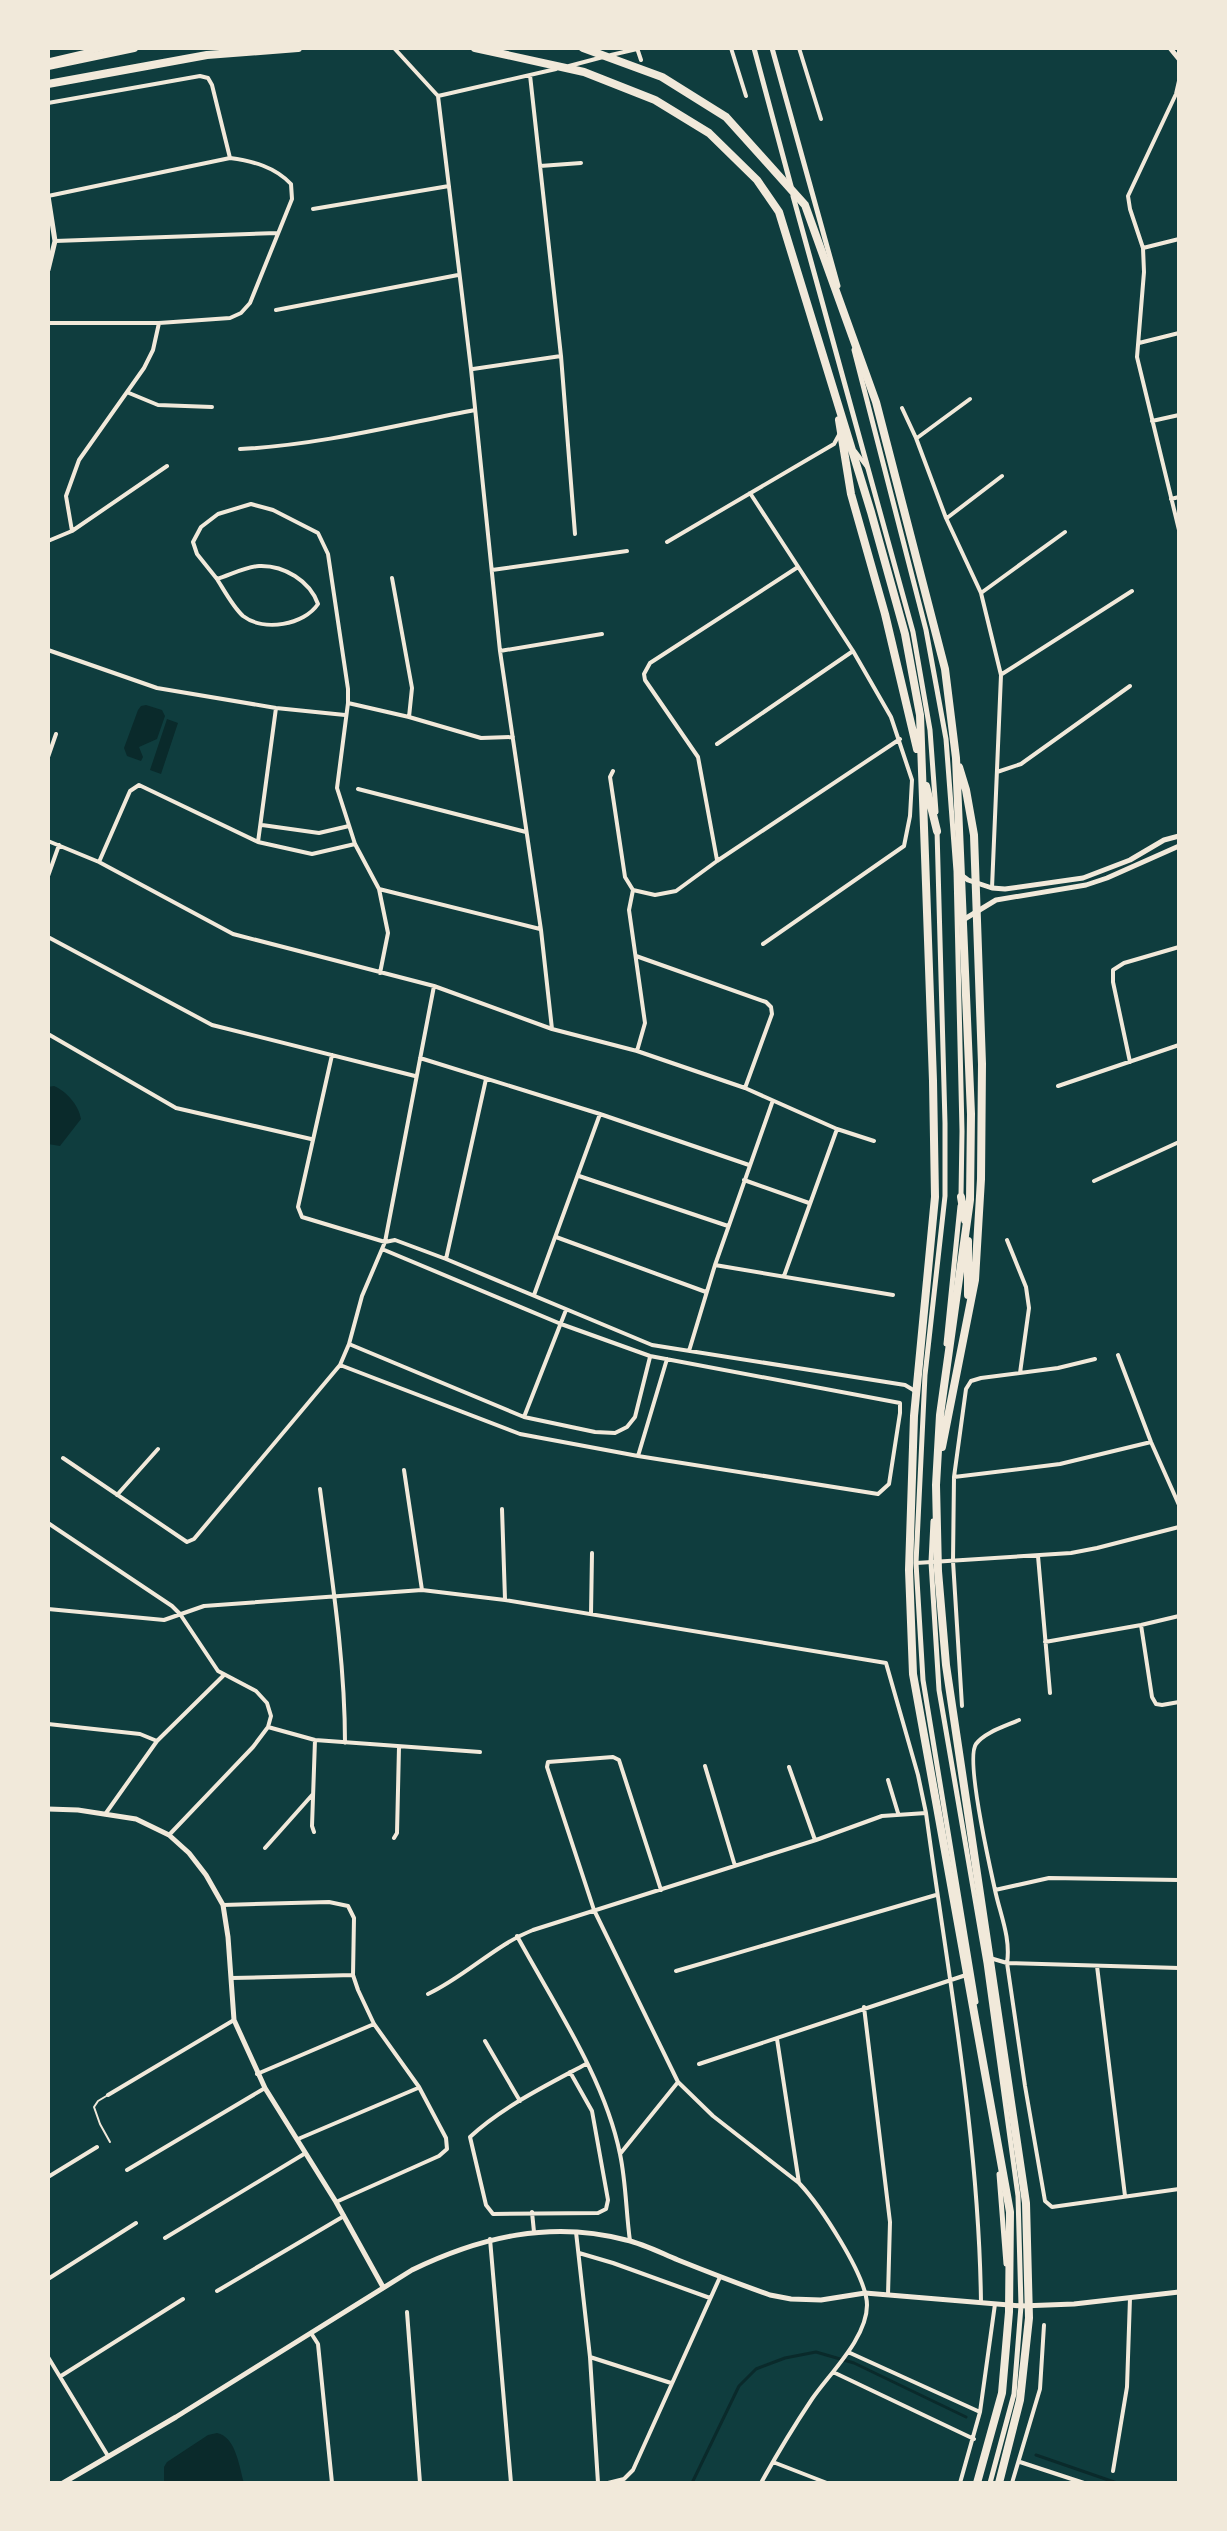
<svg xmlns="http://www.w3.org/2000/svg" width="1227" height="2531" font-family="'PT Sans Narrow',sans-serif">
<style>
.water{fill:#0a2a2b}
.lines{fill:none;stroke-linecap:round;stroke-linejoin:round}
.stream{stroke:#0a2a2b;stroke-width:3}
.service{stroke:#f1e9da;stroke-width:2}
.minor{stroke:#f1e9da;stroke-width:4}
.tertiary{stroke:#f1e9da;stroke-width:5}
.motorway{stroke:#f1e9da;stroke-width:8}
</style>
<rect width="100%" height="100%" fill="#0f3d3e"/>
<path class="water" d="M146 705 162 710 165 716 157 739 139 747 143 757 141 761 127 756 124 748 138 710 141 706Z
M167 719 178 723 161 774 150 770Z
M54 1086C66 1091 79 1105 81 1119L60 1146 48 1144V1087Z
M217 2433C236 2437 239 2466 244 2483H164V2467L167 2462 208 2435Z"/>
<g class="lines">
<path class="stream" d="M1036 2455 1117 2483
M692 2483 739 2386 756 2369 785 2358 816 2352 854 2363 966 2417"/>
<path class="service" d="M108 2095 98 2101 94 2107 100 2124 110 2142"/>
<path class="minor" d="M394 48 438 96
M637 48 641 60
M731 48 746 96
M799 48 821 119
M611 55 637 49
M569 66 603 57
M530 75 561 356 575 534
M1179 81 1176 94 1128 196 1130 209 1143 248 1144 272 1137 357 1179 530
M438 96 471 369 500 651 541 930 552 1029
M438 96 556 69
M48 103 200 76 208 78 212 85 230 158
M540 166 581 163
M313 209 449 186
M55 241 277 233
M1143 248 1179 239
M276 310 458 275
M48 323H159L230 318 241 313 250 303 292 199 291 184C275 167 253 161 230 158L48 196
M1139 343 1179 333
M473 369 561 356
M129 393 158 405 212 407
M902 408 916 438 946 518 981 593 1001 675 992 888
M1152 421 1179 415
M917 438 970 399
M240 449C320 445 397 425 475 410
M855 451 867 467
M750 493 853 651 891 717 912 780 910 816 904 846 763 944
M1171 499 1179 497
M947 518 1002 476
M72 531 66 496 79 460 144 368 153 350 159 323
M48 541 72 531 167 466
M667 542 834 444 840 433
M492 570 627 551
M392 578 412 688 409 717
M217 579C224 590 233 607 243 616 264 632 304 625 318 604 310 581 284 565 259 566 245 567 230 575 217 579L197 554 193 542 201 527 218 514 251 504 273 510 318 533 328 554 348 689V703L337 788 355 844 379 889 388 933 380 973
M981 593 1065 532
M48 650 157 688 276 708 345 715
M500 651 602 634
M1002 674 1132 591
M348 703 409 717 481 738 513 737
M717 744 853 651
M48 757 56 734
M613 771 610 777 625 877 633 890 655 895 676 891 717 861 900 739
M997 772 1021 764 1130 686
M358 789 526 832
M262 825 319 833 349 826
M48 841 99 862 233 934 434 986 552 1029 637 1051 745 1088 837 1129 874 1141
M258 842 276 708
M717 860 698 757 645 680 644 674 650 663 798 567
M99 862 130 791 139 785 258 842 312 854 355 844
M48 876 59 845
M379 889 540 929
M633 890 629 910 645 1023 637 1051
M48 937 212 1025 415 1076
M636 956 766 1002 771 1007 772 1014 745 1088
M48 1034 176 1108 311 1139
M332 1055 298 1207 302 1217 385 1242 395 1240 446 1259 652 1345 905 1385 915 1391
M420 1058 600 1114 749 1165
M1130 1062 1113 982V970L1124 963 1179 947
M1058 1086 1179 1045
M579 1176 728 1226
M744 1180 809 1203
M1094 1181 1179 1142
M556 1237 706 1292
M1007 1240 1026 1287 1029 1308 1020 1373
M446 1259 486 1079
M715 1265 893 1295
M784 1276 837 1129
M534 1295 600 1114
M349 1344 524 1417 595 1432 615 1433 627 1427 635 1417 650 1357
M689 1351 715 1265 772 1103
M1118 1355 1151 1442 1179 1505
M340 1365 520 1434 638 1456 878 1494 889 1484 900 1413V1403L650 1356 561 1324 382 1249
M524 1417 566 1310
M638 1456 667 1359
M63 1458 187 1542 194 1539 340 1365 349 1344 362 1296 385 1242 434 986
M404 1470 422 1590
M954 1477 1060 1464 1151 1442
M320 1489C331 1573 345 1658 345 1743
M117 1495 158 1449
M502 1509 505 1599
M48 1523 172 1606 180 1614 218 1671 256 1691 267 1703 271 1716 268 1727 253 1747 169 1835
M1038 1556 1050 1693
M916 1563 1071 1553 1097 1548 1179 1527
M48 1609 164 1620 204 1606 422 1590 505 1600 886 1663 918 1775 926 1813C948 1975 979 2138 981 2303
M591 1614 592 1553
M1141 1625 1152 1697 1156 1704 1162 1705 1179 1702
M1045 1642 1141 1625 1179 1616
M962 1706 953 1561 954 1477 966 1389 971 1381 981 1378 1058 1368 1095 1359
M1019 1720C1006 1726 985 1732 976 1744 965 1759 990 1867 995 1890 1000 1914 1011 1938 1007 1963L1025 2086 1045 2201 1052 2207 1179 2189
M48 1724 140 1734 157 1741
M268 1727 315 1740 480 1752
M705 1766 735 1866
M789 1767 815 1840
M888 1780 898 1813
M106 1813 157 1741 223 1676
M314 1832 312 1826 315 1740
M394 1838 397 1833 399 1747
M265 1848 313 1794
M995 1890 1049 1878 1179 1880
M223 1905 329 1902 348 1906 354 1918 353 1975 358 1990 374 2024 419 2087 446 2138 447 2149 439 2156 336 2202
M517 1936C554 2004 605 2079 620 2154 626 2182 626 2212 630 2241
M990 1958 1007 1963 1179 1968
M1097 1966 1125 2196
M676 1971 936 1895
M232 1978 353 1975
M428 1994C466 1976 495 1945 533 1930L816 1840 882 1816 926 1813
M864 2007 890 2222 888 2295
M777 2039 799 2183
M485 2041 520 2101
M699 2064 966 1975
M570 2072 592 2111 608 2200 606 2209 598 2213 493 2214 486 2205 470 2137C502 2107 547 2085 586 2064
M257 2074 374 2024
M678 2082 713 2116 799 2183C819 2204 867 2276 867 2305 867 2338 830 2373 812 2399 794 2426 777 2454 761 2483
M108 2095 234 2020
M298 2139 418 2088
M620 2154 678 2082 594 1910 547 1767 548 1762 613 1757 619 1760 661 1890
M127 2170 265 2088
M48 2177 97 2147
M532 2212 534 2232
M576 2232 590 2357 598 2483
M165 2238 304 2154
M490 2239 511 2483
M579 2253 613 2263 710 2298
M48 2279 136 2223
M217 2291 344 2216
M407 2312 420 2483
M311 2333 318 2344 332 2483
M848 2352 980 2412
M48 2357 108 2456
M590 2357 671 2383
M833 2372 974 2439
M61 2376 183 2299
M773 2462 827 2483
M1020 2462 1084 2483
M1113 2471 1127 2387 1130 2298
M608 2483 624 2479 633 2470 720 2277
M960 2483 980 2412 995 2304
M1012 2483 1040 2389 1044 2325"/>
<path class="tertiary" d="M754 48 791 186
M772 48 838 286
M1170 48 1179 59
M48 61 104 48
M48 196 55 241 48 270
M793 196 913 632 930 730 936 812
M854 350 926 630 946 739 956 871 962 1131 961 1196
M937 830 945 1123V1196L925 1375 916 1563 923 1680 976 2002
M960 874 968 880 992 888 1005 889 1083 878 1130 860 1164 840 1179 836
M963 920 996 900 1086 885 1107 878 1179 846
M946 1344 960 1206
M933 1521 931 1562 939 1690 986 1963 1018 2196 1021 2306 1014 2394 990 2483
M48 1809 78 1810 136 1819 169 1835 189 1853 206 1875 223 1905 228 1937 234 2020 265 2088 336 2202 383 2287
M999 2174 1006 2264
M63 2483 176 2417 412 2270C480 2237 551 2220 626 2240 644 2244 661 2253 678 2260 708 2272 739 2284 770 2295L791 2299 821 2300 865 2293 1021 2306 1074 2304 1179 2292"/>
<path class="motorway" d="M475 48 584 72 655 100 709 133 757 180 779 212 871 512 905 634 920 715 933 1081 935 1197 914 1416 909 1570 913 1674 1010 2212 1009 2312 1002 2393 977 2483
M583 48 662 77 726 117 805 205 876 402 945 669 956 758 971 1114 970 1200 940 1415 936 1485 938 1571 946 1665 1026 2203 1029 2318 1020 2400 999 2483
M48 66 134 48
M48 84 207 55 298 48
M839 420 851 494 885 614 917 749
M926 786 937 831
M961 1197 965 1220
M968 1295V1241
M942 1447 975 1280 981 1179 982 1064 974 835 966 790 959 767"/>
</g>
<rect width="1227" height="2531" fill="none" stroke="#f1e9da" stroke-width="100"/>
</svg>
